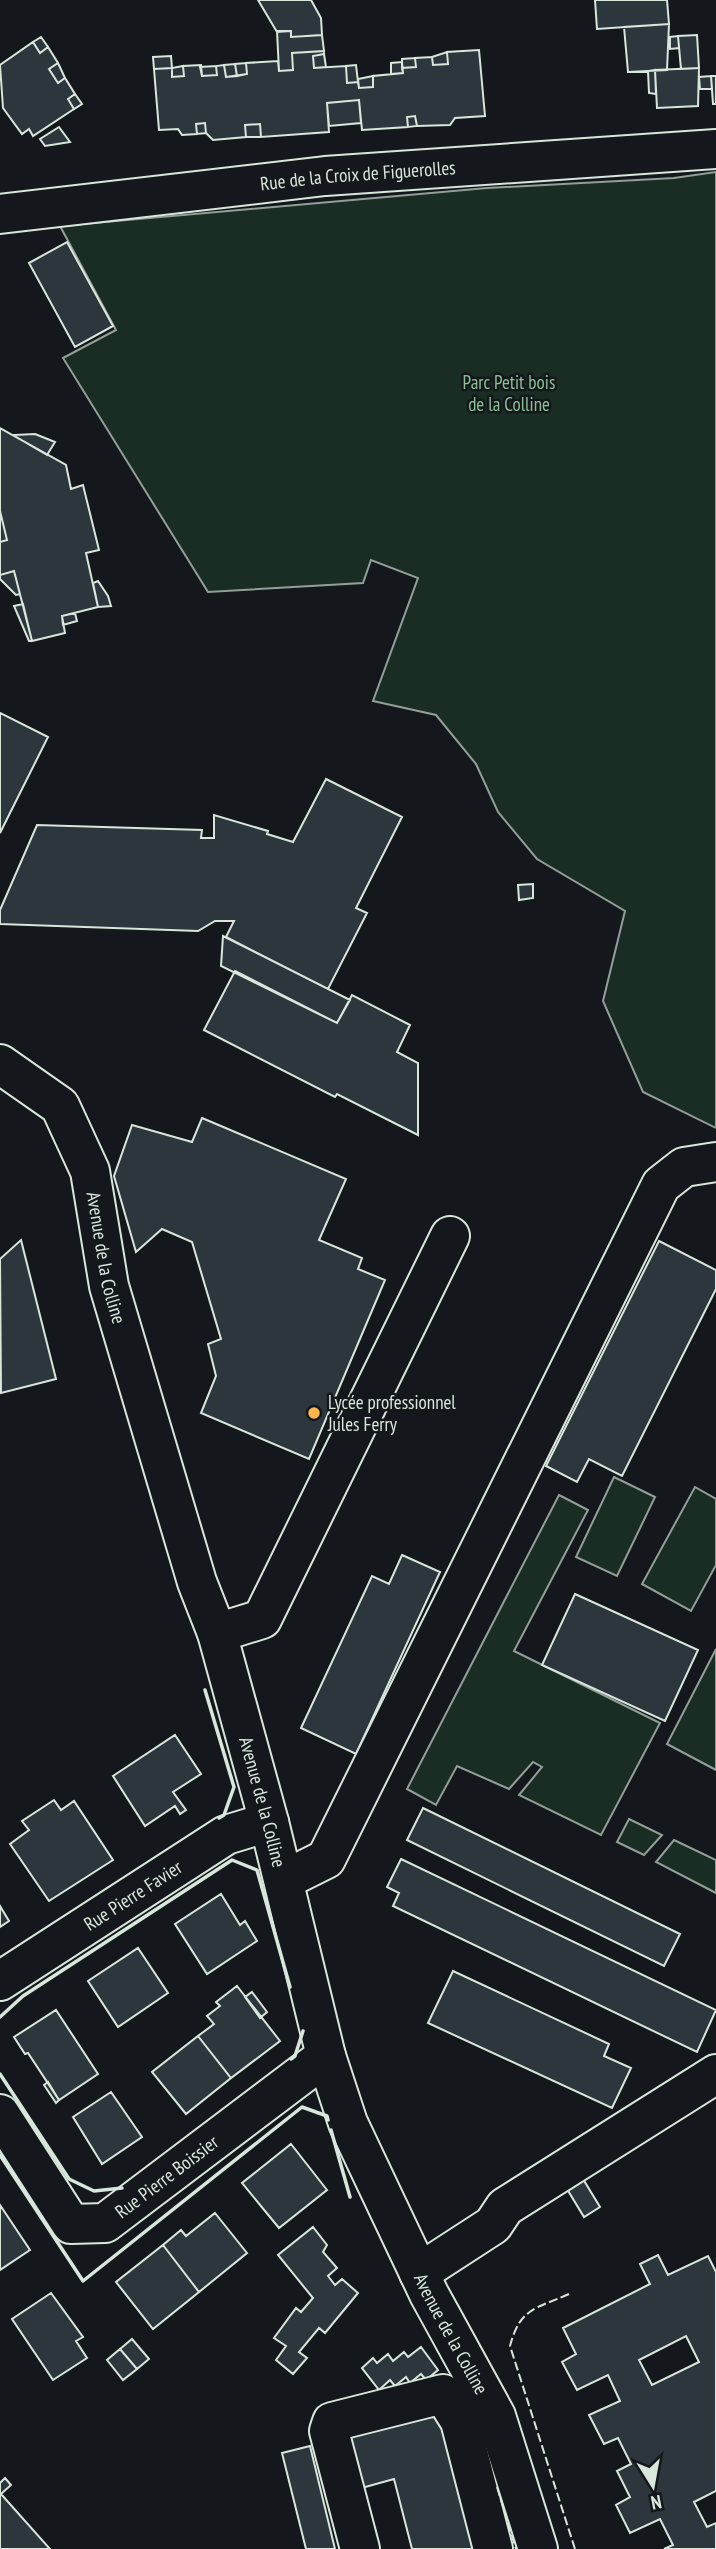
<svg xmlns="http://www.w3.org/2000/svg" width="716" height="2549" font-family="'PT Sans Narrow',sans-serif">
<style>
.green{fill:#1a2d24;stroke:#939e99;stroke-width:2}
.building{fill:#2c363c;stroke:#d8e6dc;stroke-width:2;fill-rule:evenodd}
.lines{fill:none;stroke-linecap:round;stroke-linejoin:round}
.minor-casing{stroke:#d8e6dc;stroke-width:42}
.minor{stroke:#14181c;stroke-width:38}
.fence{stroke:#d8e6dc;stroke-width:2;stroke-dasharray:9 3.5;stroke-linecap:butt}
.wall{stroke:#d8e6dc;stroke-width:3.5}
.poi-dot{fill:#ffb74d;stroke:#14181c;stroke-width:2.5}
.labels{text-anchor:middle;stroke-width:5;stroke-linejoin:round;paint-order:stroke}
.street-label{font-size:19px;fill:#d8e6dc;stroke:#14181c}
.park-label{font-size:19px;fill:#8ac095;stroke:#14181c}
.poi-label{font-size:19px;fill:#d8e6dc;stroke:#14181c;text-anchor:start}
</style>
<rect width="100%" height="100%" fill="#14181c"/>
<path class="green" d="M716 172V1128L643 1092 603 1001 625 911 537 859 498 812 476 764 436 715 373 701 418 578 371 560 363 583 208 592 63 358 116 330 60 226 487 188 674 178Z
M614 1477 655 1497 617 1576 576 1557Z
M695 1487 716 1499V1565L691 1611 642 1584Z
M559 1495 588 1510 514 1651 660 1723 601 1835 519 1795 542 1767 533 1762 509 1789 457 1766 436 1805 407 1789Z
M716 1649V1770L667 1744Z
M629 1819 662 1835 644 1855 617 1842Z
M674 1840 716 1860V1893L656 1862Z"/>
<path class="building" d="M258 0H311L321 18 322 35 291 37V31L277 32Z
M595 0H667L669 24 597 29Z
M669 24 667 70 628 72 624 27Z
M277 31H291V37L322 35 324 51 292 53 293 70 279 71Z
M697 35 699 68 681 69 678 36Z
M678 36 679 48 670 49V37Z
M41 37 48 47 40 53 33 42Z
M33 42 40 53 48 47 58 63 49 69 58 83 65 78 75 94 68 99 74 109 33 136 29 129 22 134 3 108 0 65Z
M479 50 485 116 455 118 450 125 417 126 415 116 407 117 408 127 362 130 359 100 327 103 329 132 261 137 260 124 245 125 246 137 213 140 206 133 205 123 196 124 197 134 182 135 178 129 159 130 154 69 172 68V77L184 76 183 66 201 65 202 76 217 75 216 66 224 65 226 77 247 74 246 63 278 61 279 71 293 70 292 53 324 51V54L313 56 314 68 346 66 347 83 358 82 359 88 373 87V76L403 73 402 68 416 67 415 58 432 57 433 65 448 64 447 52Z
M447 52 448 64 433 65 432 57Z
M324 54 326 67 314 68 313 56Z
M171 56 172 68 154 69 153 57Z
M415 58 416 67 402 68V59Z
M402 62 403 73 391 74V63Z
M58 63 65 78 58 83 49 69Z
M246 63 247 74 237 76 235 64Z
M235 64 237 76 226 77 224 65Z
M356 65 358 82 347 83 346 66Z
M183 66 184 76 172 77V68Z
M216 66 217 75 202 76 200 67Z
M699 68 698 106 657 108 655 70Z
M655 70 656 94 649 93 648 71Z
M373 76V87L359 88 358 79Z
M711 76 712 89H700L699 77Z
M711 76H716V104H713Z
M75 94 82 104 74 109 68 99Z
M359 100 361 123 329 126 327 103Z
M415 116 417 126 408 127 407 117Z
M205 123 206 133 197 134 196 124Z
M260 124 261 137H246L245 125Z
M59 127 70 142 45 146 40 139Z
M67 242 113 326 75 347 29 263Z
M0 428 66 465 71 489 83 485 99 550 86 553 98 607 62 616 65 633 32 641 14 571 0 575V542L7 540 0 511Z
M35 434 55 442 47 455 13 435Z
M0 511 7 540 0 542Z
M14 571 20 594 16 595 0 579V575Z
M98 581 108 596 111 606 98 607 93 583Z
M23 604 32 641H29L14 606Z
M75 613 77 621 63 625 62 616Z
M0 713 48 737 0 833Z
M326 779 402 817 356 908 367 913 328 989 226 937 234 921H215L198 931 0 924V910L37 825 202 830 201 838H214V815L268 831 267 834 293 842Z
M533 884V898L519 900 518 885Z
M223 936 350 1000 337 1023 221 966Z
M235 971 337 1023 352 995 410 1025 397 1052 418 1063V1135L337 1094 335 1097 204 1030Z
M202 1118 346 1179 319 1240 362 1258 358 1269 385 1280 309 1459 201 1413 216 1376 208 1344 221 1339 192 1242 162 1229 136 1252 114 1176 132 1125 192 1142Z
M21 1240 56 1379 1 1393 0 1259Z
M659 1241 716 1270V1289L622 1476 589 1459 577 1482 546 1466Z
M402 1555 440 1572 356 1754 301 1728 372 1576 389 1584Z
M575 1594 698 1650 665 1721 542 1665Z
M175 1735 201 1774 173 1792 186 1810 180 1814 175 1806 145 1826 113 1776Z
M54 1800 61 1810 74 1801 113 1860 49 1901 10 1844 29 1830 22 1821Z
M423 1808 680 1934 664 1966 407 1840Z
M401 1859 716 2010 697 2052 393 1906 399 1893 387 1887Z
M221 1894 240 1925 245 1921 257 1941 207 1974 175 1924Z
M0 1906 9 1921 0 1927Z
M138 1948 168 1993 118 2027 88 1981Z
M453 1971 609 2044 604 2056 631 2068 612 2108 428 2023Z
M237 1986 280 2041 231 2078 198 2036 214 2024 207 2016 220 2006 216 2002Z
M252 1992 267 2012 260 2018 245 1997Z
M56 2010 98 2074 59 2100 28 2053 25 2054 14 2037Z
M198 2036 231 2078 186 2114 152 2072Z
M48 2082 59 2100 56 2103 44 2085Z
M111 2092 142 2137 102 2164 73 2117Z
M291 2144 327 2190 279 2228 242 2183Z
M580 2174 600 2207 584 2217 564 2184Z
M0 2205 30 2250 0 2270Z
M215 2213 247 2253 199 2292 163 2245 181 2230 186 2236Z
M313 2227 327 2245 323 2252 337 2268 328 2276 335 2285 342 2279 358 2293 325 2333 319 2328 299 2352 307 2358 293 2374 276 2360 286 2346 274 2338 296 2308 301 2312 313 2298 278 2255Z
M163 2245 199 2292 153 2329 116 2282Z
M658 2255 668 2275 708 2256 716 2272V2491L694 2502 707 2527 716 2523V2549H664L673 2545 660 2519 630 2533 616 2505 630 2497 617 2471 631 2464 618 2438 604 2444 589 2415 620 2401 608 2375 577 2390 562 2362 576 2354 563 2328 650 2284 640 2264ZM686 2336 699 2362 652 2385 639 2360Z
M51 2293 83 2337 76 2341 87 2358 53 2380 12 2319Z
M132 2339 149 2359 137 2369 120 2349Z
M421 2347 438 2370 426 2380 421 2374 410 2383 406 2377 395 2386 390 2380 379 2390 362 2368 373 2358 377 2363 388 2354 393 2361 404 2352 408 2357Z
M120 2349 137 2369 123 2380 107 2360Z
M439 2408 474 2549H412L394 2479 358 2489 344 2432Z
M310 2446 335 2549H306L282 2453Z
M5 2478 11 2485 1 2494 50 2549H0V2483Z"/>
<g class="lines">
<g class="minor-casing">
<g id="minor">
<path id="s1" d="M0 214 325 176 716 149"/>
<path id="s2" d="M0 1064 60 1106 90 1171 109 1286 197 1582 217 1633 269 1822 326 2056 348 2123 429 2294 496 2416 538 2549"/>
<path d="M217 1633 262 1619 450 1236"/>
<path d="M284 1880 326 1859 661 1185 684 1167 716 1162"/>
<path id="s3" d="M0 1981 226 1835 269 1822"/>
<path id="s4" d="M0 2114 71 2224 105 2223 326 2056"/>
<path d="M419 2273 493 2225 505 2207 716 2074"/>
<path d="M360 2549 329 2431 332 2422 443 2394 460 2421 493 2549"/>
</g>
</g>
<use href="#minor" class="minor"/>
<path class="fence" d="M569 2294C535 2309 520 2308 510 2346L575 2549
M497 2487 516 2549"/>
<path class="wall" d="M205 1690 234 1787 224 1815 219 1818
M0 2017 23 1996 232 1860 257 1870 290 1987
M291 2059 295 2056 303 2031
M0 2074 69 2179 94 2191 122 2188
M331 2130 350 2197
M0 2155 83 2281 302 2107 327 2116 328 2120"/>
</g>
<circle class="poi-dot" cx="314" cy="1413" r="7"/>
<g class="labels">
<g class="street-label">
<text dy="7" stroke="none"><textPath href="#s1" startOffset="360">Rue de la Croix de Figuerolles</textPath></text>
<text dy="7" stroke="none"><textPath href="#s2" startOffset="233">Avenue de la Colline</textPath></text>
<text dy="7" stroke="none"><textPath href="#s2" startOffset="800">Avenue de la Colline</textPath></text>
<text dy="7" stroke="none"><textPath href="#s3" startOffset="158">Rue Pierre Favier</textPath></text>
<text dy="7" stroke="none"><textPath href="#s4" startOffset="242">Rue Pierre Boissier</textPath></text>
<text dy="7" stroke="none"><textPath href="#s2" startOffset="1367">Avenue de la Colline</textPath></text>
</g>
<g class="park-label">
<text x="509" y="389">Parc Petit bois<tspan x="509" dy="22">de la Colline</tspan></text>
</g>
<g class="poi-label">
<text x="328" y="1409">Lycée professionnel<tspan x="328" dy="22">Jules Ferry</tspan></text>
</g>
</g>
<g transform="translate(653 2486) rotate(169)" stroke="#14181c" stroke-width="5" paint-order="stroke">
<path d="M0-5L12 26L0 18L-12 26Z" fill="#d8e6dc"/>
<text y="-10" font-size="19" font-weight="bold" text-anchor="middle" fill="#d8e6dc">N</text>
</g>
</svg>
